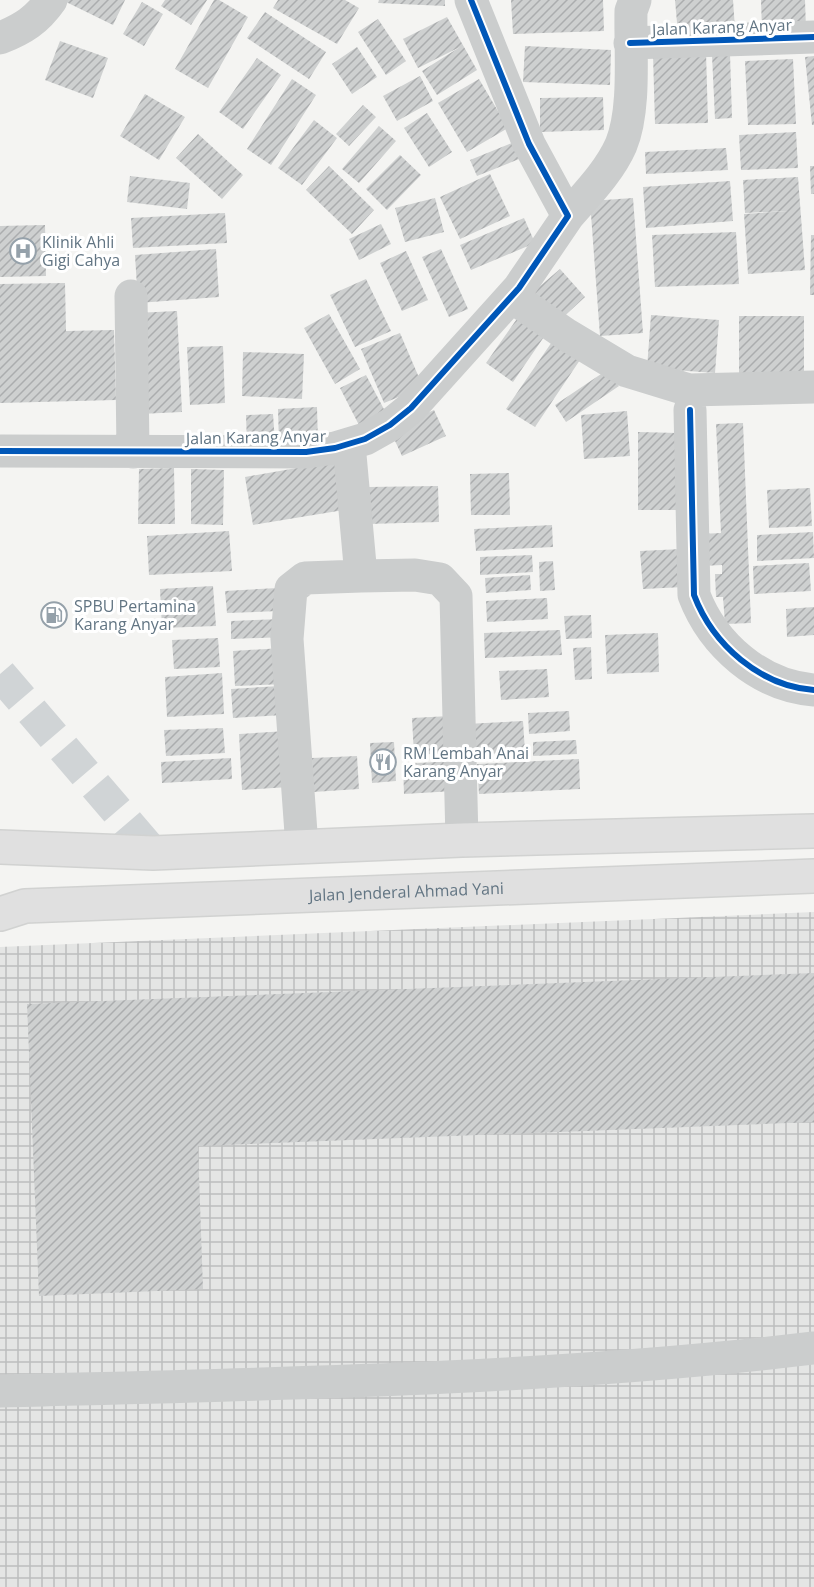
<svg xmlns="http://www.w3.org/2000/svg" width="814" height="1587" font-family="'Open Sans',sans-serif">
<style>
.industrial{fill:url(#industrial-grid)}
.building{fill:url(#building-hatch)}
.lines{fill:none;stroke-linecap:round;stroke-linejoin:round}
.minor-tunnel{stroke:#d0d4d6;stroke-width:33;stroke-dasharray:33 16;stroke-linecap:butt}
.major-casing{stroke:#d1d2d1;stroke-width:36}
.minor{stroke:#cbcdcd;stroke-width:33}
.major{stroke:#e0e0e0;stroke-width:33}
.cycleway-casing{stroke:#fff;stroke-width:10}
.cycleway{stroke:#0057b8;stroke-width:6}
.labels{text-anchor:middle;stroke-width:6;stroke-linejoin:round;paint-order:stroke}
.street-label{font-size:16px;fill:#627583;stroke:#fff}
.poi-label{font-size:16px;fill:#627583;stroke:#fff;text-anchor:start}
</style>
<defs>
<pattern id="industrial-grid" width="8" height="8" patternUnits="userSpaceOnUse" patternTransform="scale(1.5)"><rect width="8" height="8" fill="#e4e5e4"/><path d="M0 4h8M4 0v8" fill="none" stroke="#bcbebe"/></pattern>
<pattern id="building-hatch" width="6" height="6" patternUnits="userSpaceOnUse" patternTransform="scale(1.5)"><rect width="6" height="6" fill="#ced0d0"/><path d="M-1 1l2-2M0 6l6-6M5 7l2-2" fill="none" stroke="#abadae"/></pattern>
</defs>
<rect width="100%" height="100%" fill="#f4f4f2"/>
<path class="industrial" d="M814 912V1587H0V947Z"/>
<path class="building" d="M62 0H125L113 25Z
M165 0H207L191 25 161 6Z
M214 0H219L248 17 208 88 175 69Z
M278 0H345L359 8 337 44 273 8Z
M379 0H445V6L378 3Z
M511 0H603L604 31 513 34Z
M675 0H733L735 29 678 34Z
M761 0H805L806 29 762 31Z
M142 2 163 14 144 46 123 34Z
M265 12 326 52 309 79 247 38Z
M447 17 477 70 437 95 422 71 460 47 418 68 403 39Z
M378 19 406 61 386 75 358 32Z
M60 41 108 58 93 98 45 80Z
M525 46 611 50 610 85 523 82Z
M357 47 377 77 352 94 332 64Z
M706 52 708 123 655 124 653 54Z
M730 54 732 118 715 119 712 55Z
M814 56V125H812L805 57Z
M257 58 281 75 243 129 219 112Z
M793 59 796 124 748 125 745 61Z
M420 76 433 101 397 121 383 96Z
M292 79 316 95 271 165 247 149Z
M479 79 508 128 467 152 438 103Z
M145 94 185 117 159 160 120 136Z
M603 97 604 130 540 132V98Z
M363 105 376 117 349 146 336 134Z
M427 113 452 152 429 167 404 128Z
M314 120 337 138 302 185 278 168Z
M379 126 396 141 359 183 342 169Z
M796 132 798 168 741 170 739 135Z
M198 134 243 175 222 199 176 158Z
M512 143 519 159 477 176 470 160Z
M726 148 728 170 646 174 645 152Z
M400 155 421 175 387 210 366 189Z
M329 166 374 210 352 234 306 190Z
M810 166H814V194H811Z
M490 174 510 216 460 239 440 197Z
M130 176 190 183 187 209 127 202Z
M798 177 805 270 748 274 744 214 788 211 745 213 743 180Z
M730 181 733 221 646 228 643 187Z
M435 198 444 232 405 242 395 208Z
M633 198 643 333 600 336 590 201Z
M225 213 227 243 133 248 131 218Z
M524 218 535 243 471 270 460 245Z
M381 224 391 244 359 260 349 239Z
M45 225 46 276 0 277V226Z
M736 232 739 284 655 287 652 235Z
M811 235H814V295H810Z
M216 249 219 297 138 303 135 255Z
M441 249 468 309 449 317 422 257Z
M406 251 428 300 402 311 380 263Z
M560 269 585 297 558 322 532 293Z
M366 279 391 331 355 347 330 295Z
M65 283 66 331 114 330 116 400 0 403V284Z
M177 311 182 412 140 414 135 313Z
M521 313 548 331 513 382 486 363Z
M329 314 360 369 335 384 304 328Z
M651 315 719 320 715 373 647 368Z
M739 316H804V381H739Z
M400 333 423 387 384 403 361 349Z
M556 336 584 354 535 427 506 409Z
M223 346 225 403 190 405 187 347Z
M243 352 304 354 302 399 242 396Z
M607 370 619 386 566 422 555 405Z
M366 375 387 415 361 429 340 388Z
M317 407 318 443 279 444 278 409Z
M434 410 446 436 402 456 390 430Z
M627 411 630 456 584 459 581 415Z
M273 414 275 443 247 445 246 415Z
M743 423 751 623 725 624 723 597H716L715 574H722V565L702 566 700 534 721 533 716 424Z
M638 432 678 433V510H638Z
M342 460 350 509 253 525 245 477Z
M174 468 175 524H138L139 469Z
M191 469 224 470 223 525 191 524Z
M509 473 510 515H471L470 474Z
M438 486 439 522 368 524V487Z
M810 488 812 526 769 528 767 490Z
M552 525 553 547 476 551 474 529Z
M229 531 232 571 149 575 147 536Z
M813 532 814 558 757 561V535Z
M682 549 684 587 643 589 640 551Z
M532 555 533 572 480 575V557Z
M553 561 555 590 540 591 539 562Z
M809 563 811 591 754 594 753 566Z
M530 575 531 590 486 593 485 578Z
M213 586 216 626 162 628 160 589Z
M278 588 279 611 227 613 225 591Z
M547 598 548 619 487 622 486 601Z
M814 607V635L787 637 786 609Z
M591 615 592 638 566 639 564 616Z
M283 619 284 637 231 639V621Z
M560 630 562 655 485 658 484 633Z
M658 633 659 672 607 674 605 635Z
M218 638 220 667 174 669 172 640Z
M591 647 592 679 575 680 573 648Z
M283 648 285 684 235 686 233 651Z
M547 669 549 697 501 700 499 671Z
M222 673 224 714 167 717 165 677Z
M281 686 283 715 233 718 231 689Z
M569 711 570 731 529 734 528 713Z
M450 716 451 753 414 755 412 718Z
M523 721 525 752 468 755 466 724Z
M223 728 225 753 166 756 164 730Z
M287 731 289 787 242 790 239 734Z
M576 740 577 754 533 756V742Z
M394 742 396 781 372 783 370 743Z
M357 756 359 789 313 792 312 758Z
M231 758 232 779 162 783 161 762Z
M579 759 580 789 479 794 477 764Z
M452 761 454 791 404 794 403 764Z
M814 973V1122L198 1146 203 1289 39 1296 27 1004Z"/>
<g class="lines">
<path class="minor-tunnel" d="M0 674 153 853"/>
<g class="major-casing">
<g id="major">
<path d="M0 847 153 853 462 840 814 831"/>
<path id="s1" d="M0 914 25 906 814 876"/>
</g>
</g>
<path class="minor" d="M0 38C23 29 37 20 51 0
M630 43 814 37
M568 216C587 194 609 172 621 145 636 109 630 50 631 11L635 0
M131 296 133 452
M512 297 567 335 627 371 689 390 814 387
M690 410 694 595C713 645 760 686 814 690
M349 444 361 576 415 575 440 579 456 596 462 840
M0 451 306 452 335 448 365 439 390 425 411 408 519 288 568 216 529 144 471 0
M302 847 287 639 291 589 305 578 361 576
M0 1391C272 1384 544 1380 814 1348"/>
<use href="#major" class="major"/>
<g class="cycleway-casing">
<path id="cycleway" d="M630 43 814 37
M690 410 694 595C713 645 760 686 814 690
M0 451 306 452 335 448 365 439 390 425 411 408 519 288 568 216 529 144 471 0"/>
</g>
<use href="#cycleway" class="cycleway"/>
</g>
<defs>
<g id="hospital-ring" transform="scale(1.35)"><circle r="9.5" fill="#fff" stroke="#95a1aa" stroke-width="1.5"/><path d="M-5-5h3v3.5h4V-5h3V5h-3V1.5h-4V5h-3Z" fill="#95a1aa"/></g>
<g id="fuel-ring" transform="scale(1.35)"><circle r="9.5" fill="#fff" stroke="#95a1aa" stroke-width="1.5"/><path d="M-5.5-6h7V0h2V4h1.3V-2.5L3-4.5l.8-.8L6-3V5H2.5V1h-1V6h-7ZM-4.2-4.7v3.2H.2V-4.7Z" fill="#95a1aa"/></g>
<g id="restaurant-ring" transform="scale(1.35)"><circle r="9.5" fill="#fff" stroke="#95a1aa" stroke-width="1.5"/><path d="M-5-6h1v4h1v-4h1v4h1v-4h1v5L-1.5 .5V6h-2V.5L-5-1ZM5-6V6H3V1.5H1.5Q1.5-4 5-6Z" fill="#95a1aa"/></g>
</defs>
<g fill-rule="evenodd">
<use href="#hospital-ring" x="23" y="251"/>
<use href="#fuel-ring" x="54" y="615"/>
<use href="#restaurant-ring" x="383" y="762"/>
</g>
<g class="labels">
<g class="street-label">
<text transform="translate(722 27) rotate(-2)" y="6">Jalan Karang Anyar</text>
<text transform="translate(256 437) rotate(-1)" y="6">Jalan Karang Anyar</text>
<text dy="6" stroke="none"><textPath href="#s1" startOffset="408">Jalan Jenderal Ahmad Yani</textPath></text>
</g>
<g class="poi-label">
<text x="42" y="248">Klinik Ahli<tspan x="42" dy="18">Gigi Cahya</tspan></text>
<text x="74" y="612">SPBU Pertamina<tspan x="74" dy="18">Karang Anyar</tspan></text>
<text x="403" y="759">RM Lembah Anai<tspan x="403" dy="18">Karang Anyar</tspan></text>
</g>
</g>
</svg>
